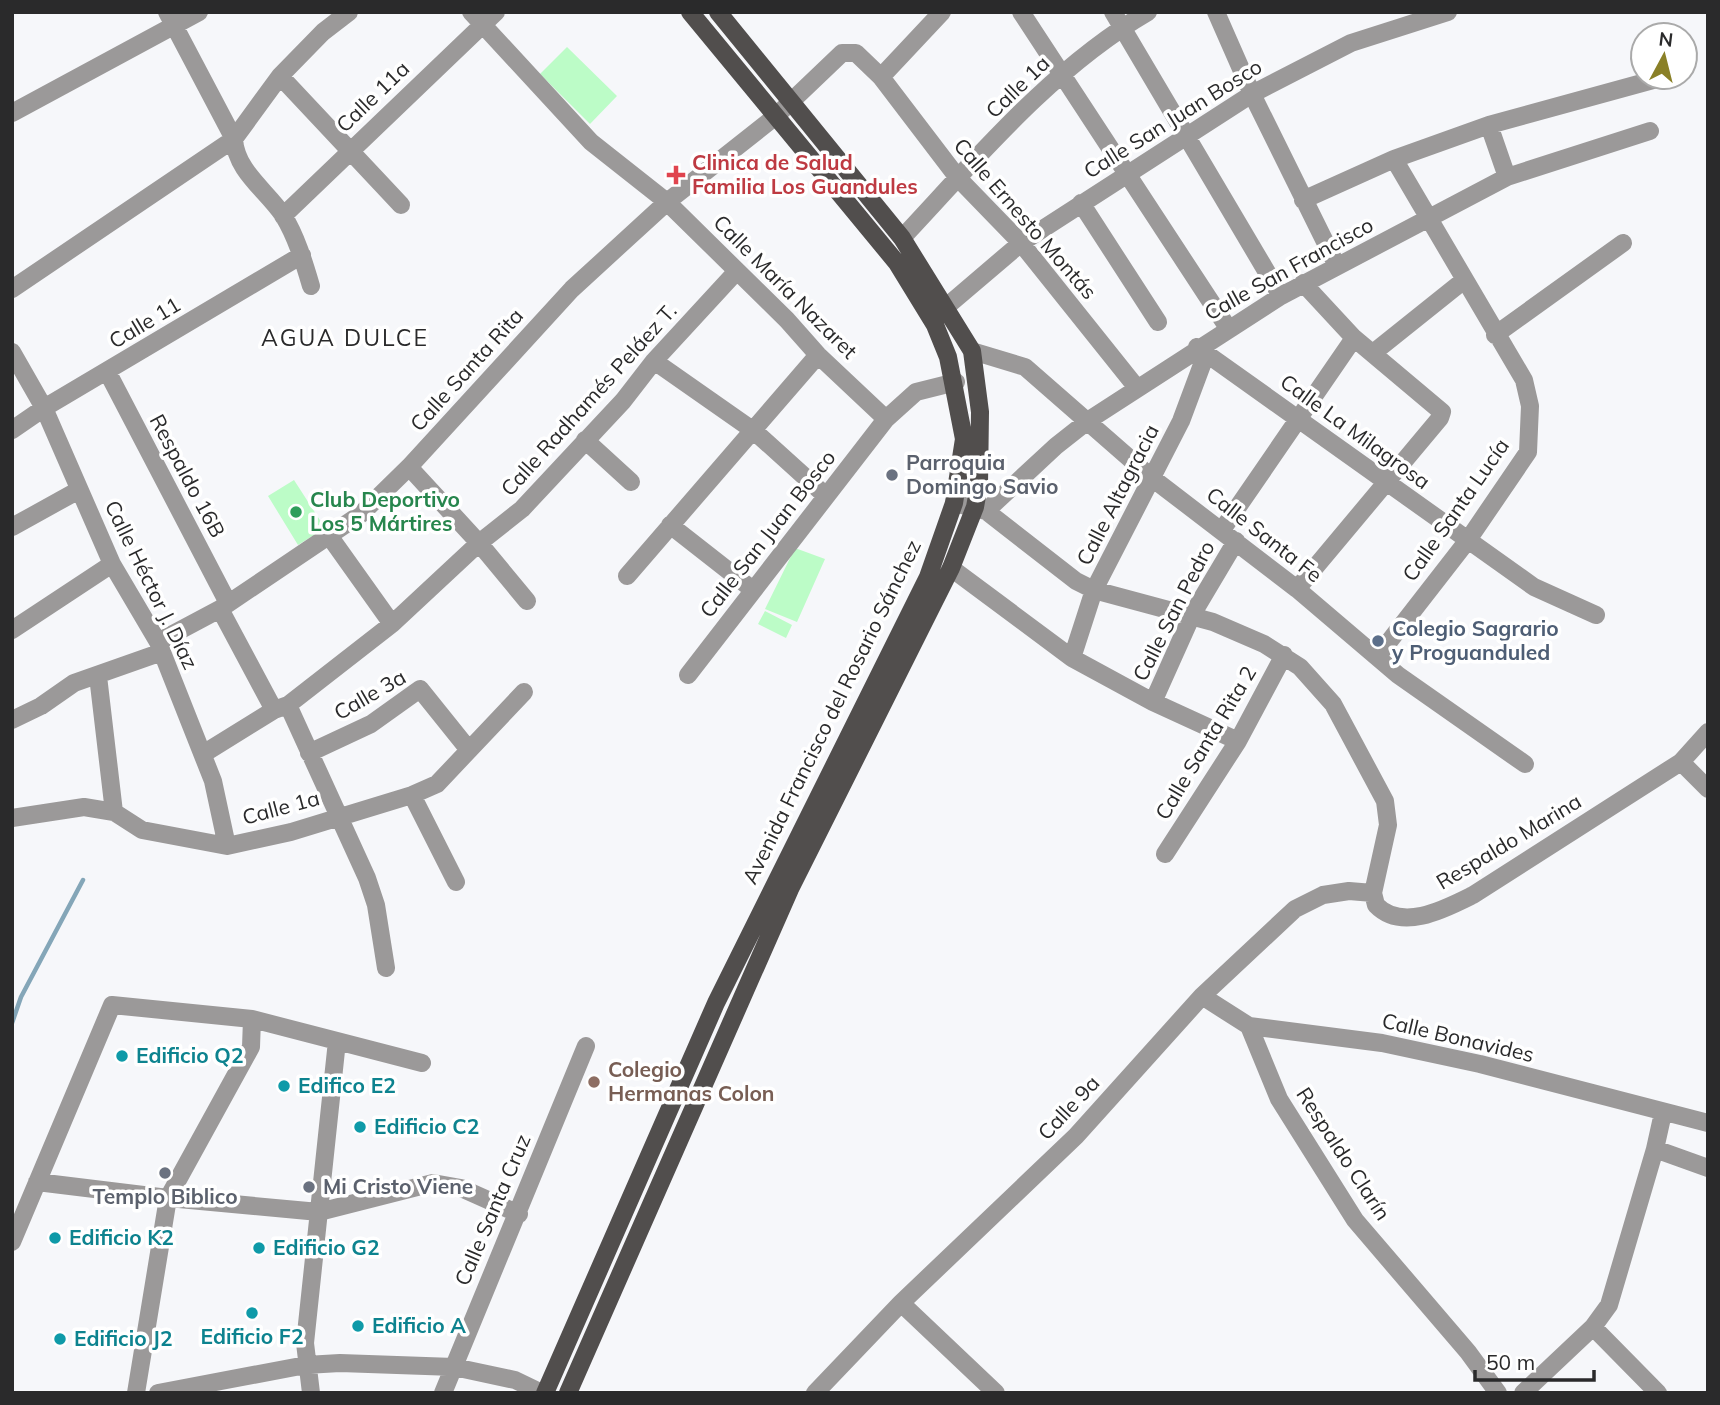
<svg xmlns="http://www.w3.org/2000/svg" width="1720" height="1405" font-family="Mulish,sans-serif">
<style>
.green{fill:#bcfcc7}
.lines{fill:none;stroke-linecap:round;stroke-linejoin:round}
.stream{stroke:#84a6b8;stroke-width:4.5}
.minor{stroke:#9b9999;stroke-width:18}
.major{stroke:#514e4d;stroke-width:18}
.health-dot{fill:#e0444e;stroke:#fff;stroke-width:2.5}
.worship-dot{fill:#6b7280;stroke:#fff;stroke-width:2.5}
.leisure-dot{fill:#2e9e5b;stroke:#fff;stroke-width:2.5}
.service-dot{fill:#5c6f8a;stroke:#fff;stroke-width:2.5}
.culture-dot{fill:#0f9aa8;stroke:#fff;stroke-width:2.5}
.education-dot{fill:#8d6e63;stroke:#fff;stroke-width:2.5}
.labels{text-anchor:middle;stroke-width:7;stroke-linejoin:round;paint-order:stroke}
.street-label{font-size:21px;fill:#2a2a2b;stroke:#fff}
.health-label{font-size:21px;font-weight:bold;fill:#be3a42;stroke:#fff;text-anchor:start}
.worship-label{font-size:21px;font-weight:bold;fill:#5b616d;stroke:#fff;text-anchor:start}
.leisure-label{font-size:21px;font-weight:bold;fill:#27864d;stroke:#fff;text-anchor:start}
.service-label{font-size:21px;font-weight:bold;fill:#4e5e75;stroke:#fff;text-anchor:start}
.culture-label{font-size:21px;font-weight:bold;fill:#0d838f;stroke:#fff;text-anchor:start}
.education-label{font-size:21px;font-weight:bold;fill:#785e54;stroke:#fff;text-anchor:start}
.neighbourhood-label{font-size:23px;letter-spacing:2px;fill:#2a2a2b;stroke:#fff}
</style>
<rect width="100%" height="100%" fill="#f6f7fa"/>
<path class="green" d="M567 47 617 96 590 124 540 74Z
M294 480 325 528 298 545 268 496Z
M795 548 825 559 797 622 765 609Z
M765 611 792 625 786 638 758 624Z"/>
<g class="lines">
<path class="stream" d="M12 1023 21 997 83 880"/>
<path class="minor" d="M167 12 234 139C236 171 266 190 283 215 296 236 304 262 311 286
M471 12 591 142 667 202 787 320 818 355 886 419
M1021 12 1228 328
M1113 12 1281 296
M1216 12 1252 94 1337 266
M280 76 401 205
M881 77 942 12
M12 113 199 12
M1489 125 1507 177
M1303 200 1394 159 1489 125 1664 77
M1081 203 1158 322
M283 216 496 12
M902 238C977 158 1052 68 1148 12
M12 289 234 139 280 76 323 32 349 12
M946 307 1021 243 1252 94 1351 43 1448 12
M1495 335 1623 243
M1197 347 1534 587 1596 615
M972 351 1025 367 1152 478 1297 589 1398 675 1525 764
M12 352 44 408 112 564 158 642 213 781 227 846
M1373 353 1463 281
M654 361 754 431 826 496
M108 373 227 601
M12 430 44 408 302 255
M585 440 631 482
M409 467 479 543 527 601
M954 503 986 511 1076 581 1094 590 1213 622 1264 644 1300 667 1333 704 1385 801 1388 825 1373 893 1376 905C1402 932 1445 909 1473 895L1681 762 1708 732
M986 511 1056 446 1089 420 1281 296 1507 177 1650 131
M670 525 753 590
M12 527 79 490
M1222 530 1354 338
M330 537 392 624
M951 568 1072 658 1153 702 1238 741
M627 576 818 355
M1297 589 1440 418 1442 412 1354 338 1303 283
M220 609 274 710
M12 630 112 564
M158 642 220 609 361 514 409 467 572 289 667 202 776 116 842 53H856L881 77 958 178 1021 243 1137 388
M1377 657 1468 540 1528 452 1530 406 1524 380 1394 159
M1072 658 1094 590 1181 421 1206 354
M688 675 886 419 916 392 956 382
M98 676 114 812
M1153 702 1192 615 1236 541
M288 705 367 878 376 905 386 968
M12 720 41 706 74 683 162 652
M309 753 371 724 420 689 469 750
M203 754 274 710 288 705 392 624 479 543 522 509 623 401 654 361 736 272
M1681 762 1708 789
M412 795 456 882
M12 818 84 807 114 812 142 830 227 846 291 832 412 795 437 784 524 692
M1165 854 1238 741 1284 655
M1202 996 1249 1026 1382 1043 1480 1064 1708 1123
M1249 1026 1279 1099 1355 1220 1468 1352 1498 1393
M1663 1113 1655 1149 1708 1168
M37 1182 168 1198 319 1212 433 1183 461 1188 519 1214
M12 1242 112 1005 252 1019 422 1063
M901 1303 996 1393
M1593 1327 1658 1393
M136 1393 168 1198 251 1047 252 1019
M158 1393 306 1365 340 1363 454 1367 515 1380 542 1393
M311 1393 305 1343 337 1041
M443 1393 586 1046
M815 1393 901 1303 1076 1136 1202 996 1295 909 1323 895 1349 891 1373 893
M1523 1393 1593 1327 1609 1305 1655 1149"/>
<path class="major" d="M545 1393 716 1003 928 577 954 503 964 439 948 357 935 325 897 263 690 12
M568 1393 790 889 951 568 975 507 979 485 980 412 972 351 902 238 718 12"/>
</g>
<path class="health-dot" d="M672.5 164.5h7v7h7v7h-7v7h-7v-7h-7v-7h7z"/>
<g class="worship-dot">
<circle cx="892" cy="475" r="7"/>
<circle cx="165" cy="1173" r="7"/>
<circle cx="309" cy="1187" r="7"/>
</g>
<circle class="leisure-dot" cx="296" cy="512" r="7"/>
<circle class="service-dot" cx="1378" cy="641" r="7"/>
<g class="culture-dot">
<circle cx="122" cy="1056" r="7"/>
<circle cx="284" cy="1086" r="7"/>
<circle cx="360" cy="1127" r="7"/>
<circle cx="55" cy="1238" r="7"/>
<circle cx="259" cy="1248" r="7"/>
<circle cx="252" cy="1313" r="7"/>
<circle cx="358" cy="1326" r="7"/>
<circle cx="60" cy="1339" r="7"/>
</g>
<circle class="education-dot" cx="594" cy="1082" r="7"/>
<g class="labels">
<g class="street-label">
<text transform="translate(1018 87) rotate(-44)" y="7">Calle 1a</text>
<text transform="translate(373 97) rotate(-44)" y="7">Calle 11a</text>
<text transform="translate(1173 119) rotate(-32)" y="7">Calle San Juan Bosco</text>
<text transform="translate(1025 219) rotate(49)" y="7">Calle Ernesto Montás</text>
<text transform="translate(1289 269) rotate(-29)" y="7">Calle San Francisco</text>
<text transform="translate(785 287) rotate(45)" y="7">Calle María Nazaret</text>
<text transform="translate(145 323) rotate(-31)" y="7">Calle 11</text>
<text transform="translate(467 370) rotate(-48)" y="7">Calle Santa Rita</text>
<text transform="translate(589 400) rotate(-48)" y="7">Calle Radhamés Peláez T.</text>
<text transform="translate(1355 432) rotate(36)" y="7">Calle La Milagrosa</text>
<text transform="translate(187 476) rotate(62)" y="7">Respaldo 16B</text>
<text transform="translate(1118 495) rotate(-63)" y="7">Calle Altagracia</text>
<text transform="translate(1456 510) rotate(-55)" y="7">Calle Santa Lucía</text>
<text transform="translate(768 534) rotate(-52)" y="7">Calle San Juan Bosco</text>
<text transform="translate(1264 535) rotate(38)" y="7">Calle Santa Fe</text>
<text transform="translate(151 585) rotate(64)" y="7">Calle Héctor J. Díaz</text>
<text transform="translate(1174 611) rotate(-63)" y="7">Calle San Pedro</text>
<text transform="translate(370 695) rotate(-30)" y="7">Calle 3a</text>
<text transform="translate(832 712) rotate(-64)" y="7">Avenida Francisco del Rosario Sánchez</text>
<text transform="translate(1206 743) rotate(-59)" y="7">Calle Santa Rita 2</text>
<text transform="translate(281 808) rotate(-15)" y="7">Calle 1a</text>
<text transform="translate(1509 842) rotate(-31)" y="7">Respaldo Marina</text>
<text transform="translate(1458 1038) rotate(13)" y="7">Calle Bonavides</text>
<text transform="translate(1069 1108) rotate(-47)" y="7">Calle 9a</text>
<text transform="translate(1343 1154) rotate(57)" y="7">Respaldo Clarín</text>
<text transform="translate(493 1210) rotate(-67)" y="7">Calle Santa Cruz</text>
</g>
<g class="health-label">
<text x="692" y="170">Clinica de Salud<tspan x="692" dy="24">Familia Los Guandules</tspan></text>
</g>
<g class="worship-label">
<text x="906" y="470">Parroquia<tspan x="906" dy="24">Domingo Savio</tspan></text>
<text x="323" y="1194">Mi Cristo Viene</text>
<text x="165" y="1204" text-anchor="middle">Templo Biblico</text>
</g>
<g class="leisure-label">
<text x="310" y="507">Club Deportivo<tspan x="310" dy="24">Los 5 Mártires</tspan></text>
</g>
<g class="service-label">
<text x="1392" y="636">Colegio Sagrario<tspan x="1392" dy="24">y Proguanduled</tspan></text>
</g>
<g class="culture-label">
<text x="136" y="1063">Edificio Q2</text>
<text x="298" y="1093">Edifico E2</text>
<text x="374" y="1134">Edificio C2</text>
<text x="69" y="1245">Edificio K2</text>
<text x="273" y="1255">Edificio G2</text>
<text x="372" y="1333">Edificio A</text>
<text x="252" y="1344" text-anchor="middle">Edificio F2</text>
<text x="74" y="1346">Edificio J2</text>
</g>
<g class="education-label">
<text x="608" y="1077">Colegio<tspan x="608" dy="24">Hermanas Colon</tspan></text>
</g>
<g class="neighbourhood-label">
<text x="345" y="346">AGUA DULCE</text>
</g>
</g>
<rect width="1720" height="1405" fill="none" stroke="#2a2a2b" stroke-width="28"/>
<g transform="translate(1664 56) rotate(7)"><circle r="33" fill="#ffffff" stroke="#aaaaaa" stroke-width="2"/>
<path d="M0-5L12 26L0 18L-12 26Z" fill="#8a8027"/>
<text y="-10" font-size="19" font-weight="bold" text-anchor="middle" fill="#2a2a2b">N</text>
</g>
<path d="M1475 1370v10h119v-10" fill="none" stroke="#2a2a2b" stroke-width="3.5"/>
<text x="1486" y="1370" font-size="21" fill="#2a2a2b" stroke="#ffffff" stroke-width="5" paint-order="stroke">50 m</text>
</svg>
